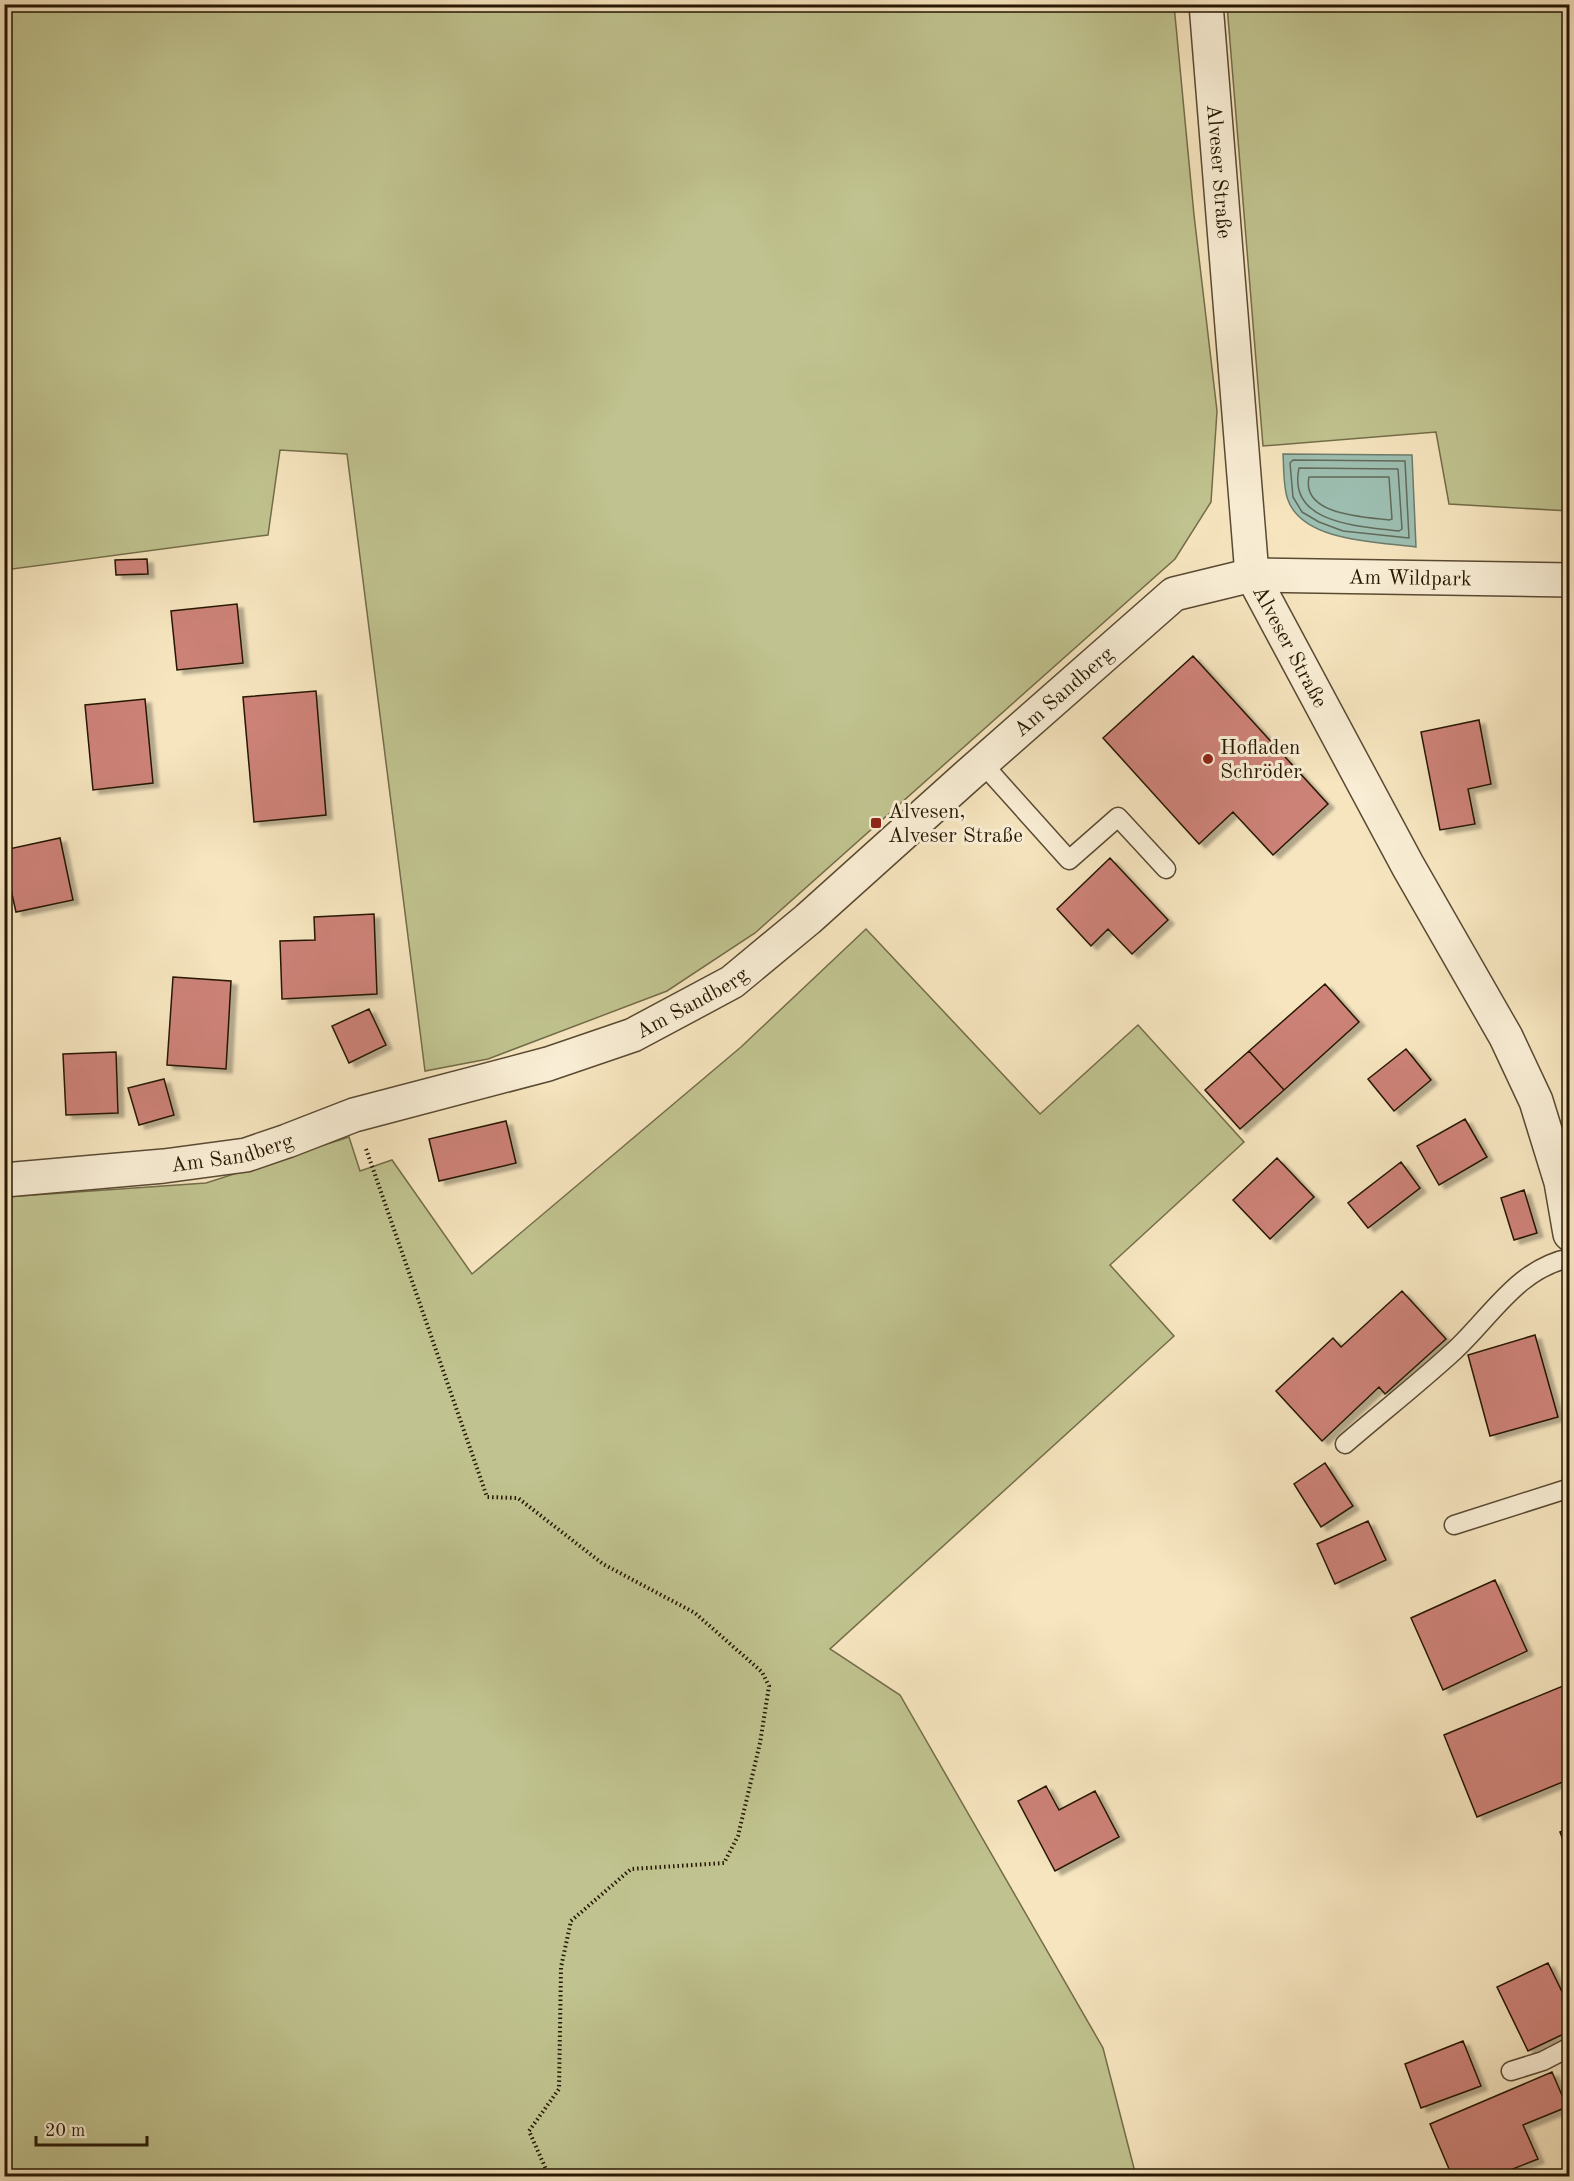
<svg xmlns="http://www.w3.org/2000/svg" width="1574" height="2181" font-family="'Old Standard TT',serif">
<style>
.green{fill:#c0c38f;stroke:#736d49;stroke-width:1.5}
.water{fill:#9dbfb2;stroke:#6d7c6c;stroke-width:1.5}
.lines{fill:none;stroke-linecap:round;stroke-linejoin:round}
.shore{stroke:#626b5a;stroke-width:1.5}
.building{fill:#cd8278;stroke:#261703;stroke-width:1.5;filter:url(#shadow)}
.lane-casing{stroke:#5a4a32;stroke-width:21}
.street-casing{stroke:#5a4a32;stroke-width:36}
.path{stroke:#261703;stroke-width:4;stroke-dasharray:1.5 3;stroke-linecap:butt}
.lane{stroke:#f9eed5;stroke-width:18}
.street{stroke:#f9eed5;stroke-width:33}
.poi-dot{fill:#8f2418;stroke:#f9eed5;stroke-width:2}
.labels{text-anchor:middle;stroke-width:6;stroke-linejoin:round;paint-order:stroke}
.street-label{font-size:21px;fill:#261703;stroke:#f9eed5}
.poi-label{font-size:21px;fill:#261703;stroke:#f9eed5;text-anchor:start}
</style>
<defs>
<filter id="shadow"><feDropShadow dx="6" dy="4" stdDeviation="1.5" flood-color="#0004"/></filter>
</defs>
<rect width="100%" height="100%" fill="#f6e5bf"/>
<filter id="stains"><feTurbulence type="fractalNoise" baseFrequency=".00333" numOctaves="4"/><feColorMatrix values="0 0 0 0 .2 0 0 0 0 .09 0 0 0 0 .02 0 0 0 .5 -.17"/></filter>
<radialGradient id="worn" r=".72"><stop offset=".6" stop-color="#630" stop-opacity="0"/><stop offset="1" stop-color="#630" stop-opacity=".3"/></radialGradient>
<path class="green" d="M4 5H1174L1194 215 1217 411 1211 502 1175 559 755 933 667 991 488 1059 425 1071 347 454 280 450 268 535 5 570Z
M1227 5H1569V511L1449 504 1436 432 1263 446Z
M866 929 1040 1114 1138 1025 1244 1142 1110 1265 1174 1336 830 1649 900 1695 1103 2048 1136 2176H5V1197L206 1183 349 1137 360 1171 392 1160 472 1274 741 1047Z"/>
<path class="water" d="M1283 454 1412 455 1416 547C1379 542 1303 542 1288 500 1283 487 1284 468 1283 454Z"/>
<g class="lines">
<path class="shore" d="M1293 460 1405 461 1409 538 1343 531 1319 522 1302 512 1293 497 1290 463Z
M1299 468 1398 469 1402 529 1399 531C1361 526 1287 525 1299 468Z
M1309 477H1389L1392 519 1389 520C1364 517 1301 515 1309 477Z"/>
</g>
<path class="building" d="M147 559 148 574 116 575 115 560Z
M237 604 243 663 177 670 171 611Z
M1193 656 1328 804 1273 855 1233 812 1199 844 1103 738Z
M316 691 326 815 254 822 243 697Z
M145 699 153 783 93 790 85 705Z
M1479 720 1491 784 1468 789 1475 824 1440 830 1421 732Z
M60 838 73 900 16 912 4 859V850Z
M1110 858 1168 920 1132 954 1108 929 1091 946 1057 909Z
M374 914 377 994 282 999 280 941 315 940 314 917Z
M173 977 231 981 226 1069 167 1065Z
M1325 984 1359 1022 1284 1090 1249 1051Z
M369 1009 386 1045 349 1063 332 1026Z
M1406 1049 1431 1080 1394 1111 1368 1079Z
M1249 1051 1284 1090 1240 1129 1205 1090Z
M116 1052 118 1113 66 1115 63 1054Z
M164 1079 174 1115 139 1125 128 1088Z
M1465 1119 1487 1157 1439 1185 1417 1146Z
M506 1121 516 1163 439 1181 429 1139Z
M1277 1158 1314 1197 1270 1239 1233 1200Z
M1401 1162 1420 1188 1368 1228 1348 1203Z
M1524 1190 1537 1233 1514 1240 1501 1198Z
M1402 1291 1446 1339 1385 1394 1379 1387 1322 1441 1276 1391 1333 1338 1341 1347Z
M1535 1335 1558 1417 1490 1436 1468 1355Z
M1325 1463 1353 1506 1321 1527 1294 1484Z
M1368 1521 1386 1560 1335 1584 1317 1544Z
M1495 1580 1527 1651 1443 1690 1411 1618Z
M1570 1683V1779L1477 1817 1444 1735Z
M1046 1786 1059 1810 1095 1791 1119 1837 1055 1871 1018 1801Z
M1570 1829V1858L1560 1832Z
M1548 1963 1570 2008V2031L1528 2051 1497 1987Z
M1463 2041 1481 2086 1421 2108 1405 2064Z
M1552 2072 1567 2107 1523 2125 1538 2159 1495 2176H1452L1430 2124Z"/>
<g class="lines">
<g class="lane-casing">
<path id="lane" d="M982 763 1069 860 1118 817 1166 869
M1345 1444C1381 1413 1419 1383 1454 1351 1490 1318 1518 1268 1570 1258
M1454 1525 1570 1488
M1511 2071 1543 2061 1570 2047"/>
</g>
<g class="street-casing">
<g id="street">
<path id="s1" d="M1206 4 1252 575 1408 866 1506 1037 1536 1101 1561 1182 1570 1234"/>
<path id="s2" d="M4 1180 164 1166 246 1155 287 1141 354 1115 548 1064 633 1035 732 982 808 919 966 777 1174 594 1252 575 1570 580"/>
</g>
</g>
<path class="path" d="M366 1149 487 1497 518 1498 603 1564 695 1613 762 1672 769 1686 760 1743 738 1836 724 1863 631 1869 571 1921 561 1967 559 2089 529 2131 549 2176"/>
<use href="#lane" class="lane"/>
<use href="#street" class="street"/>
</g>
<g class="poi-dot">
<circle cx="1208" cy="759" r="6"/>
<rect x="870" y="817" width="12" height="12" rx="3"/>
</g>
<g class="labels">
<g class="street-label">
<text dy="7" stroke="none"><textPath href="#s1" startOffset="168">Alveser Straße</textPath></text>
<text dy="7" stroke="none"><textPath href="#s2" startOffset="1588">Am Wildpark</textPath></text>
<text dy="7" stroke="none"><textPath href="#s1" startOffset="654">Alveser Straße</textPath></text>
<text dy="7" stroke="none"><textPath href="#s2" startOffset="1202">Am Sandberg</textPath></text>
<text dy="7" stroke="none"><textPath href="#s2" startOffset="716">Am Sandberg</textPath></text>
<text dy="7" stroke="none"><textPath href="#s2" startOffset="230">Am Sandberg</textPath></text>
</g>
<g class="poi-label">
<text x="1220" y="754">Hofladen<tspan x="1220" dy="24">Schröder</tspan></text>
<text x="888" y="818">Alvesen,<tspan x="888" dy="24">Alveser Straße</tspan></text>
</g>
</g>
<rect width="1574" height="2181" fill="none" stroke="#f6e5bf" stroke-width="24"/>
<rect x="6" y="6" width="1562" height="2169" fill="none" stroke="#261703" stroke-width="3"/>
<rect x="12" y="12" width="1550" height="2157" fill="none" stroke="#261703" stroke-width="1.5"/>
<path d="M36 2136v9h111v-9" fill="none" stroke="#261703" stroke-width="3"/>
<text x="45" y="2136" font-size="18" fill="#261703" stroke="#f9eed5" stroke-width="4.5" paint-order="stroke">20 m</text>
<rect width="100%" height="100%" filter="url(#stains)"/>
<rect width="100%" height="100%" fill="url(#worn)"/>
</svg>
